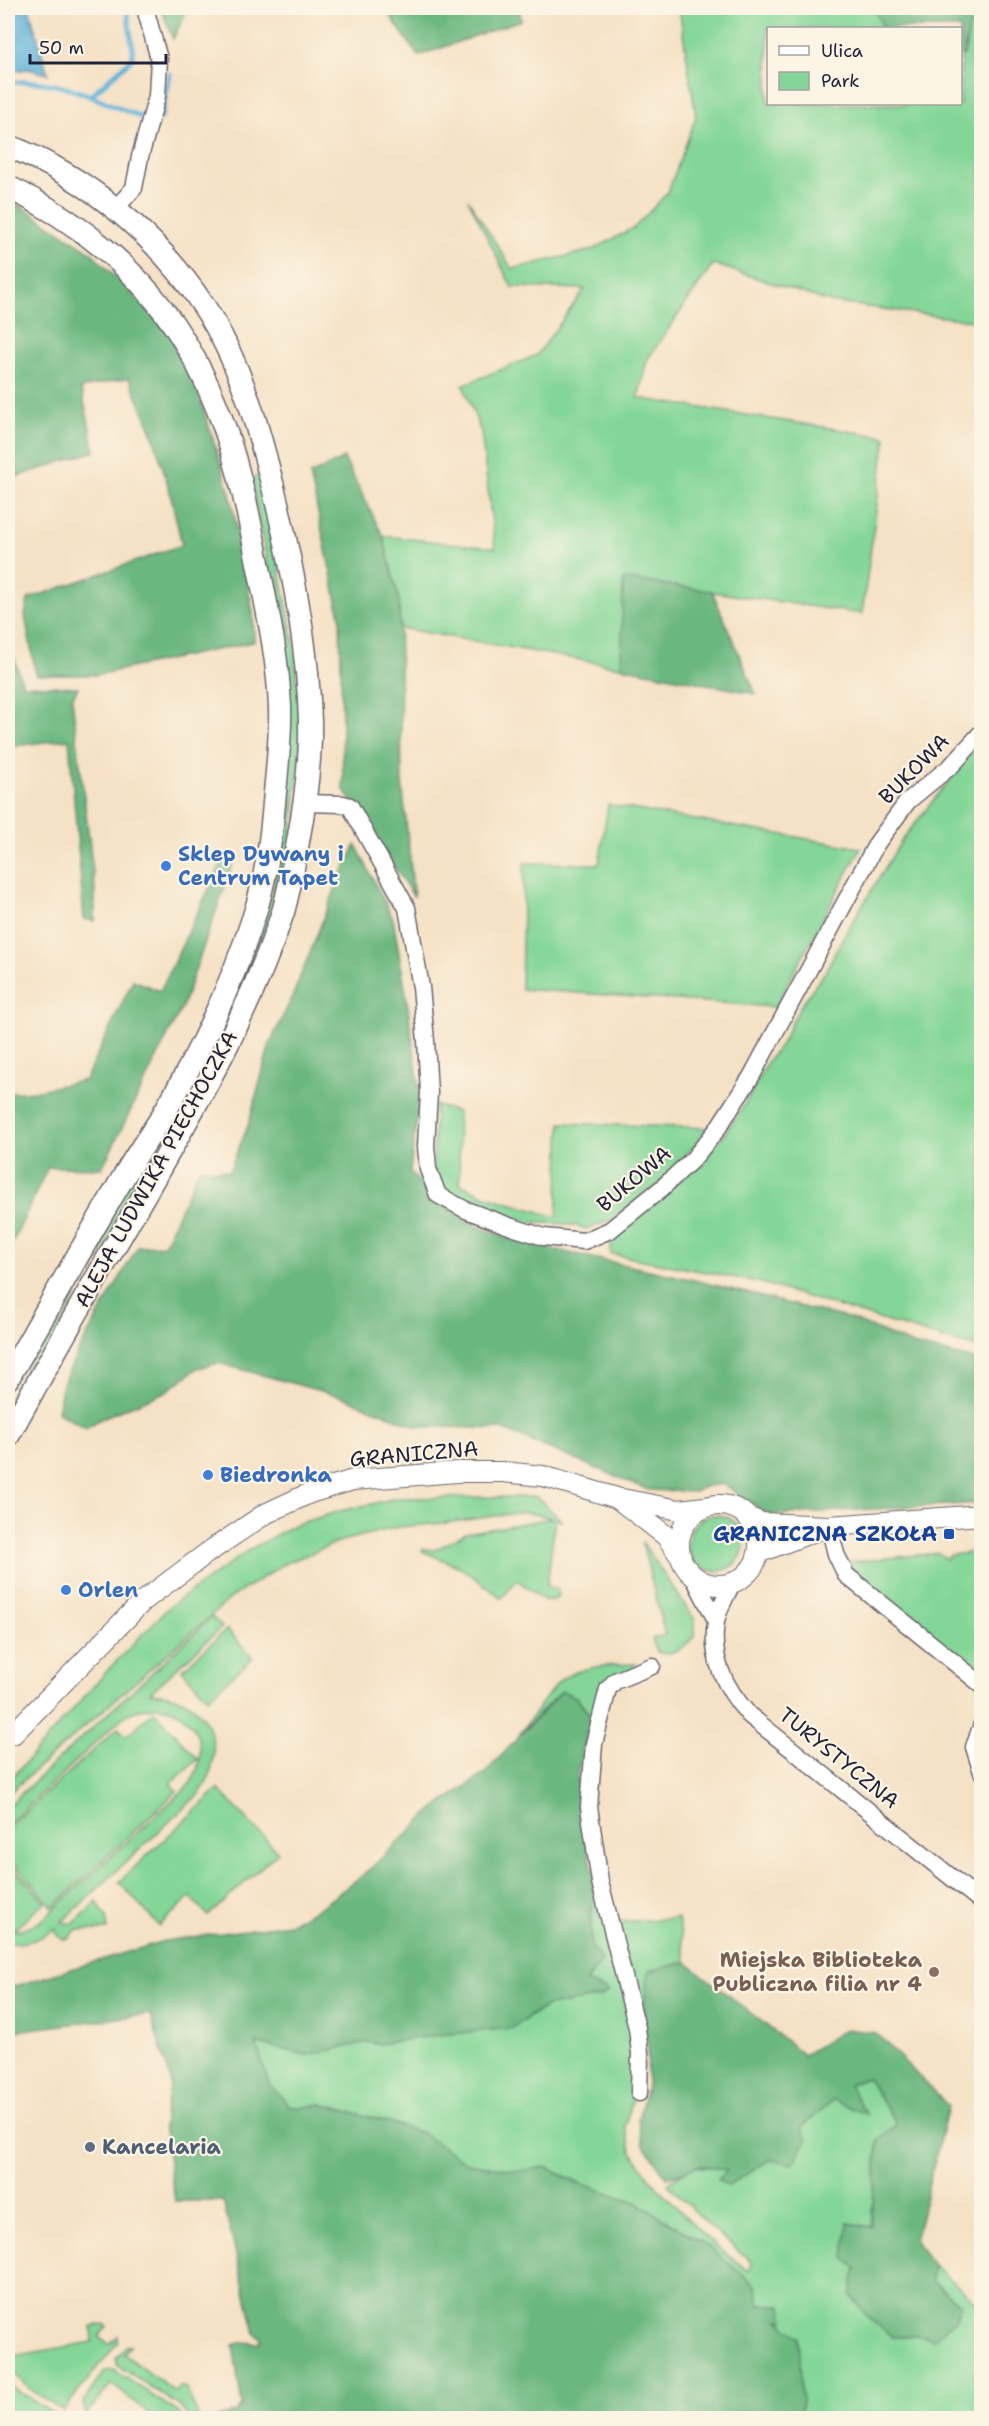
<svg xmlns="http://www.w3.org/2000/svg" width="989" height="2426" font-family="'Shantell Sans',sans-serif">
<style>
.green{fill:#83d698;stroke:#527c6a;stroke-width:1.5}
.forest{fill:#6ab780;stroke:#466c5e;stroke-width:1.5}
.water{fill:#5eb3da;stroke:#406a8a;stroke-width:1.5}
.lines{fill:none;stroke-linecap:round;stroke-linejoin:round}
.stream{stroke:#5eb3da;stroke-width:5}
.minor-casing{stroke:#6c656b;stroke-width:19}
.tertiary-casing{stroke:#6c656b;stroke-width:22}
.secondary-casing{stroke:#6c656b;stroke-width:25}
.minor{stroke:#fff;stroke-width:16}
.tertiary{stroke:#fff;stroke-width:20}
.secondary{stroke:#fff;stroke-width:22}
.shop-dot{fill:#3f7fe0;stroke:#fcf5e5;stroke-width:2}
.transit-dot{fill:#1a4fb4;stroke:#fcf5e5;stroke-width:2}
.education-dot{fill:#8d6e63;stroke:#fcf5e5;stroke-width:2}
.service-dot{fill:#5c6f8a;stroke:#fcf5e5;stroke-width:2}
.labels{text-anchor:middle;stroke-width:4.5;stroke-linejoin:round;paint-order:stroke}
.street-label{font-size:21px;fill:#22223b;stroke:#fcf5e5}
.shop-label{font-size:21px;font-weight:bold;fill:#366cbe;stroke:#fcf5e5;text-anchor:start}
.transit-label{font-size:21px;font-weight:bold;fill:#164399;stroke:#fcf5e5;text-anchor:end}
.education-label{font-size:21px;font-weight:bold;fill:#785e54;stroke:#fcf5e5;text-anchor:end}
.service-label{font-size:21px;font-weight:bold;fill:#4e5e75;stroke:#fcf5e5;text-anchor:start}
</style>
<rect width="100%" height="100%" fill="#fcf5e5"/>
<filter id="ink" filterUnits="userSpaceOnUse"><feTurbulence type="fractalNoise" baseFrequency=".0167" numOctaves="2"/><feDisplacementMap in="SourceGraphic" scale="12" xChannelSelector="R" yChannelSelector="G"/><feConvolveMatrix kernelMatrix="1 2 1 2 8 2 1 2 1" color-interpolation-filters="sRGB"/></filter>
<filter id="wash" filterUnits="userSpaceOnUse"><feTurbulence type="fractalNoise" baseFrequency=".008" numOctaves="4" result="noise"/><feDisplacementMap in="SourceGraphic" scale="24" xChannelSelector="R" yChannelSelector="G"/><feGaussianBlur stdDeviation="1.35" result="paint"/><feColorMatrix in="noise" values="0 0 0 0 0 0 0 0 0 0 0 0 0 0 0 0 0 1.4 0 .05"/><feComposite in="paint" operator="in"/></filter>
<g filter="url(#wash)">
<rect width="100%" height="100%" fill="#f5e1c5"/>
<path class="green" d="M679 8H873L884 28H768V104H960L961 55H964L973 8H981V322L830 302 713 264 647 360 638 398 886 437 862 614 624 579 621 667 400 628 399 600 383 536 495 548 481 432 463 385 537 355 585 289 512 287 468 199 512 269 592 250 634 228 668 192 696 117Z
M260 474 295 647 301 741 290 852 254 974 98 1261 86 1262 272 894 288 798V672L251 480Z
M981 740V1347L954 1342 758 1282 611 1254V1239L698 1165 720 1140 746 1102 769 1059 780 1046 801 1005 825 972 842 939 902 840Z
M608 805 861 848 775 1007 521 989 524 863 599 864Z
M435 1105 458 1112 460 1184 486 1196 557 1217 561 1123 711 1128 658 1185 613 1219 588 1229 566 1224 512 1221 469 1205 444 1190 433 1170Z
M66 1296H76L8 1421V1401Z
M537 1497 561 1520 555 1519 547 1586 557 1589 558 1594 556 1599 545 1601 517 1580 502 1598 460 1567 422 1551 423 1549 435 1550 466 1533 553 1518 524 1512 444 1523 398 1527 341 1541 284 1564 232 1597 8 1794V1782L107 1671 169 1607 249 1550 294 1525 340 1511 397 1498Z
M688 1543a28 28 0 1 1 56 0a28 28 0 1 1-56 0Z
M642 1542 695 1620V1636C685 1647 672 1657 657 1652L652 1639 665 1635Z
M978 1552 982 1557 981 1678 859 1580 848 1562 939 1553 946 1559 951 1555Z
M212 1617 222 1627 150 1693C161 1694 172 1694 182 1700 218 1718 222 1763 200 1793L62 1922 73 1924 97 1902 106 1916 108 1930H76L69 1938 63 1939 56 1934V1928C40 1939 26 1945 8 1943V1930H19L40 1922 189 1785C223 1735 172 1684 122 1718L8 1825V1806Z
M227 1629 253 1658 208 1698 182 1670Z
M636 1664 596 1706 591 1717 576 1697 552 1700 519 1735C528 1723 552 1686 562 1679 583 1665 613 1665 636 1664Z
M154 1711 198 1759 170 1784 177 1791 53 1907 8 1857V1828L118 1728 126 1736Z
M218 1789 278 1852 208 1916 190 1897 159 1926 119 1882Z
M8 1862 45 1902 15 1929 8 1922Z
M595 1881 634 2034 631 2077 633 2099 625 2126 632 2153 652 2181 693 2224 717 2247 749 2271 752 2262 711 2228 668 2184C691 2164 698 2164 727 2170L728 2186 771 2159 802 2127 833 2100 865 2112 848 2085 867 2078 897 2124 878 2140 871 2227 848 2223 856 2268 892 2337 916 2335 933 2339 961 2305 932 2281 933 2265 981 2306V2409L974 2418H800L802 2403 775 2317 784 2321 760 2305 704 2243 673 2225 545 2167 522 2171 465 2163 422 2133 321 2104 300 2108 288 2105 269 2084 255 2043 307 2055 367 2042 378 2044 437 2035 511 2028 586 1982C591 1948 591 1915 595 1881Z
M678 1918 686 1962 649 1971 642 2017 616 1922Z
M105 2324 107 2326 99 2337 109 2345 118 2336V2342L63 2411C37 2394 4 2379 8 2343H10L13 2356 93 2342 92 2326Z
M126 2346H130L124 2354 175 2392 179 2387H186L199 2418H191L178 2405 117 2365 116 2359Z
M114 2370 176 2411 183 2418H155L111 2384 86 2415 83 2402 105 2371Z
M8 2385 60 2418H8Z"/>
<path class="forest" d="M161 8H188L173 39Z
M385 8H519L521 20 418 56Z
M873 8H973L964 55H961L960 28H884Z
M8 198 91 252 176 339 194 380 230 493 253 613 254 642 96 675H36L25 616 28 599 182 545 170 492 152 432 129 378 81 388 95 451 10 479 8 456Z
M344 458 383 536 399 600 402 782 414 897 343 788 340 616 310 475Z
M623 579 712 591 756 694 621 667Z
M14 658 23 685 78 687 72 699 95 888V921L84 919 69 739 8 747V659Z
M356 845 393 919 406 993 420 1094 410 1172 430 1194 481 1228 524 1243 690 1279 851 1319 913 1345 981 1361V1503L769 1515 723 1484 706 1486 695 1492 648 1490 502 1429 415 1426 343 1397 218 1363 198 1368 165 1392 102 1418 86 1428 58 1413 62 1385 81 1346 138 1246 164 1245 199 1168 229 1171 248 1126 270 1043 291 1000 340 877Z
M226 853 235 858 182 1007 102 1168 48 1167 10 1248 8 1276V1093L35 1091 85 1080 133 980 160 991Z
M562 1691 576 1697 591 1717 577 1775 581 1817 595 1881 590 1916 592 1947 602 1961 586 1982 609 1991 600 1997 544 2007 512 2028 437 2035 378 2044 367 2042 307 2055 256 2043 269 2084 289 2105 300 2108 321 2104 386 2121 422 2133 466 2163 521 2171 545 2167 576 2182 636 2202 704 2243 756 2286 760 2305H782L784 2321 778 2319 799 2337 802 2403 800 2418H214L237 2412 242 2405 233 2345 242 2342 258 2343 262 2339 255 2333 223 2201H175L163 2126 171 2080 150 2014 8 2032V1988L164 1941 289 1924 319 1908 368 1871 431 1811 485 1773Z
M686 1962 804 2055 846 2029 876 2033 948 2106 915 2241 933 2265 932 2281 961 2305 955 2320 934 2339 916 2335 892 2337 866 2315 850 2294 856 2268 844 2258 848 2223 871 2227 878 2140 897 2124 867 2078 849 2085 866 2114 833 2100 802 2127 807 2141 792 2164 771 2159 728 2186 718 2180 726 2170 701 2165 667 2178 643 2144 638 2119 647 2087 648 2047 642 2017 649 1971Z"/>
<path class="water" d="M8 8H29L48 74 27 69 8 72Z"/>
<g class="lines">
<path class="stream" d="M8 83C54 76 98 99 140 117
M90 96 132 59 133 50 127 10 132 8
M161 118 170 74"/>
</g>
</g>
<g filter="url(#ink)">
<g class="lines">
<g class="minor-casing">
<path id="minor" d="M116 208 134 188 140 157 157 96 159 59 145 8
M305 803 343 804 350 806 407 908 421 987 426 1041 429 1093 426 1146 428 1169 438 1195 466 1210 512 1227 544 1237 584 1241 610 1230 662 1188 693 1159 716 1131 751 1077 877 843 908 801 952 765 982 732
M829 1526 836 1554 846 1575 982 1685
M694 1578 716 1620
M732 1583C727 1595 718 1609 716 1622 710 1659 725 1688 749 1715L982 1902
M982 1724 974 1747 982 1772
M639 2093 640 2053 637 2028 600 1882 589 1807 594 1744 608 1689 615 1681 652 1666"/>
</g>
<g class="tertiary-casing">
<path id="tertiary" d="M622 1499 679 1510 705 1507
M679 1545a40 40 0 1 1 80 0a40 40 0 1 1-80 0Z
M747 1517 762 1523 829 1526 982 1515
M758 1553 818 1530
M13 1734 143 1601 207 1553 265 1514 310 1493 353 1480 457 1472H503L543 1476 617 1498 666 1536 680 1556"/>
</g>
<g class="secondary-casing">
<path id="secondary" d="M8 146C87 176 159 237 205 308 240 362 258 426 273 487 292 563 308 643 310 721 311 764 305 805 297 847 293 868 289 891 283 912 251 1009 201 1097 150 1185 102 1268 54 1352 8 1436
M8 187C77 220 140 270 181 336 224 405 241 474 256 553 266 604 278 655 280 707 281 739 277 771 274 803 271 841 266 879 254 916 231 987 198 1056 160 1120 150 1135 140 1150 130 1166 88 1236 49 1307 8 1378"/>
</g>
<use href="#minor" class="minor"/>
<use href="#tertiary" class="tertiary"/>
<use href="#secondary" class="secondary"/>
</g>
</g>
<g class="shop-dot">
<circle cx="166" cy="866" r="6"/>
<circle cx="208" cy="1475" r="6"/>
<circle cx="66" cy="1590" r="6"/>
</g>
<rect class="transit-dot" x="943" y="1528" width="12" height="12" rx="3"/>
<circle class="education-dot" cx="934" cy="1972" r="6"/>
<circle class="service-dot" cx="90" cy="2147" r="6"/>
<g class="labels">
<g class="street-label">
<text transform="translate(914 769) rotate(-45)" y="7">BUKOWA</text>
<text transform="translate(156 1169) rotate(-61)" y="7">ALEJA LUDWIKA PIECHOCZKA</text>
<text transform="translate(634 1179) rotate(-40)" y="7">BUKOWA</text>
<text transform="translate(414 1454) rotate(-5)" y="7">GRANICZNA</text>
<text transform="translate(839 1758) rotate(39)" y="7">TURYSTYCZNA</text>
</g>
<g class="shop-label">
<text x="178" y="861">Sklep Dywany i<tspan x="178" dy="24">Centrum Tapet</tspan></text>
<text x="220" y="1482">Biedronka</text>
<text x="78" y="1597">Orlen</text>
</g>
<g class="transit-label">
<text x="937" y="1541">GRANICZNA SZKOŁA</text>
</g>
<g class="education-label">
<text x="922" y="1967">Miejska Biblioteka<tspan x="922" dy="24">Publiczna filia nr 4</tspan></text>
</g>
<g class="service-label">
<text x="102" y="2154">Kancelaria</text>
</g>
</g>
<rect width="989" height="2426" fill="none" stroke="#fcf5e5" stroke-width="30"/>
<rect x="767" y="27" width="195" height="78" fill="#fcf5e5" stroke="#a5a1a1" stroke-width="1.5"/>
<rect x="779" y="46" width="30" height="9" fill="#ffffff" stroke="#a5a1a1" stroke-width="1.5"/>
<text x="821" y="57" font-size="18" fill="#22223b">Ulica</text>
<rect x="779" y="72" width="30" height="18" fill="#83d698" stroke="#a5a1a1" stroke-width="1.5"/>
<text x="821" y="87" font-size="18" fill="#22223b">Park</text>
<path d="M30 54v9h136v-9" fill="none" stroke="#22223b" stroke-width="3"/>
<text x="39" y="54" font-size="18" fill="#22223b" stroke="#fcf5e5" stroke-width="4.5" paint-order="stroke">50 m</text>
</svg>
